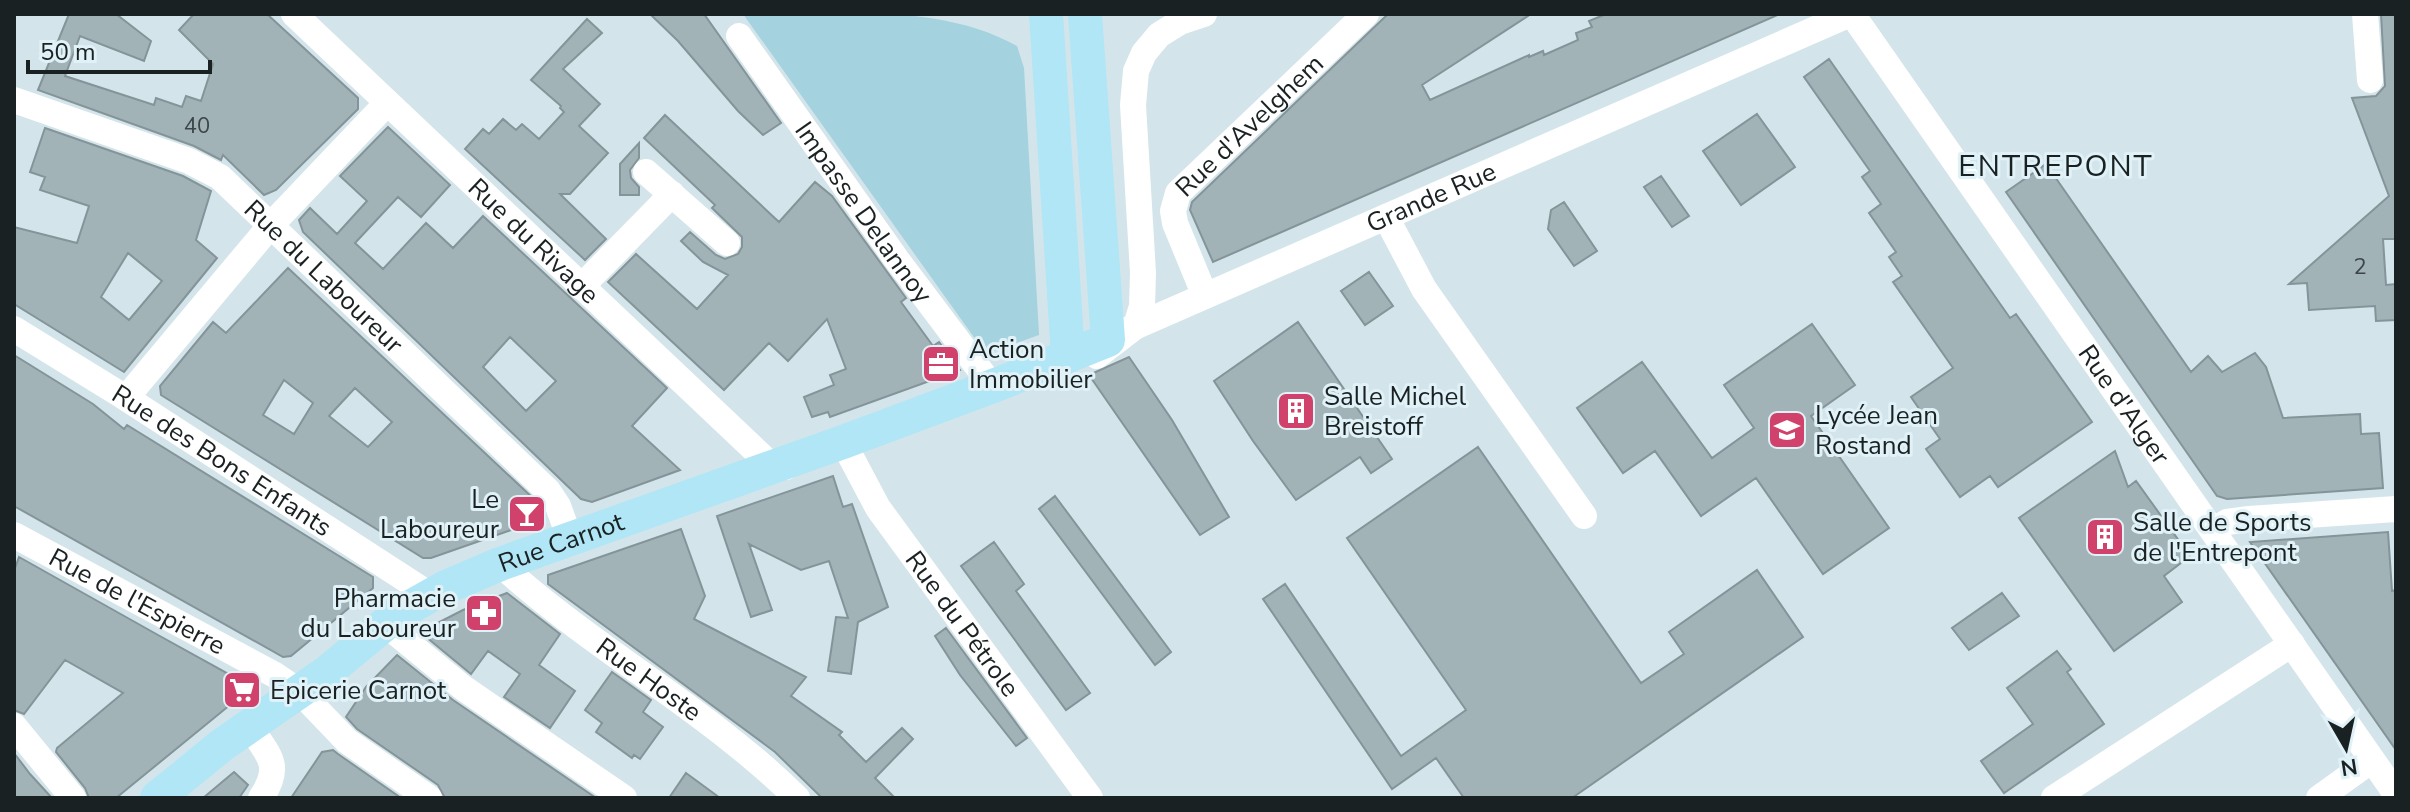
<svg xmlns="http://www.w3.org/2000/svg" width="2410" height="812" font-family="'Nunito Sans',sans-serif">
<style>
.green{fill:#a4d2df}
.building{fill:#a2b3b8;stroke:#849498;stroke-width:2;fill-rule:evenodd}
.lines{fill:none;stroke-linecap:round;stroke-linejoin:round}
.minor{stroke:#fff;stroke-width:26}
.major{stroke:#b0e6f5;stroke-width:34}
.labels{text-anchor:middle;stroke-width:6;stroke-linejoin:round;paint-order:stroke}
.number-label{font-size:22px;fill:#3c4648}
.street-label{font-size:26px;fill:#1a2122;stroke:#e0f2f7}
.poi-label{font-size:26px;fill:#1a2122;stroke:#e0f2f7;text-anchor:start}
.quarter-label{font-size:30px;letter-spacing:2px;fill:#1a2122;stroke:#e0f2f7}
</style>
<rect width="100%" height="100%" fill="#d3e5ea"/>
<path class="green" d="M743 14C830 14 939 2 1017 46L1024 68 1039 335 986 354Z"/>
<path class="building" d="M69 14H116L151 41 144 61 80 36 65 76 154 105 156 98 182 107 186 96 201 101 213 64 179 30 194 14H267L358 98V109L276 190 264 195 223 155 221 160 194 146 38 90Z
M650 14H704L781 123 763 135 738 111 678 41Z
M1388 14H1531L1422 85 1430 100 1529 55V57L1543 51 1544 55 1578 40 1576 33 1592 27 1589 21 1606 14H1780L1213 262 1190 210 1192 202Z
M2381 14H2396V239H2383L2386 285 2396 284V320L2376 321 2375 306 2309 310 2307 283 2289 284 2389 196 2352 98 2376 96 2385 86Z
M587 19 602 33 563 69 600 104 579 126 608 153 570 194H560L606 239 585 260 465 149 483 129 489 134 503 119 516 130 522 124 539 139 564 112 560 108 561 106 531 80Z
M1829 59 2010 318 2016 314 2092 422 1998 487 1990 476 1960 497 1926 449 1940 439 1911 397 1953 368 1893 282 1902 276 1889 257 1896 252 1869 213 1881 204 1862 177 1870 171 1804 77Z
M1757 114 1795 167 1741 205 1703 151Z
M665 115 779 222 815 182 832 196 906 298 901 302 933 346 939 342 960 370 830 417 828 412 812 417 804 397 834 385 830 375 846 369 827 319 788 361 769 343 724 390 608 282 636 254 697 309 728 275 703 262 681 241 690 232 716 255 725 259 738 254 742 247V237L712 208 715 205 644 138Z
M388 127 450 185 421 217 398 197 355 243 383 269 426 223 453 248 483 216 667 388 632 426 680 470 592 502 581 499 303 232 299 220 310 208 337 234 367 201 340 176ZM510 337 556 381 526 411 483 367Z
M45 128 183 176 211 191 196 240 217 258 124 372 14 304V227L77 243 89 206 40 190 45 177 30 172ZM128 253 162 281 129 320 101 297Z
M639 143V158L630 170 631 178 639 187V195H620V164Z
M2046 164 2191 372 2208 356 2222 372 2255 353 2266 367 2283 418 2360 414 2361 434 2379 433 2383 488 2227 499 2217 496 2006 192Z
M1661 176 1689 216 1672 227 1644 187Z
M1564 202 1597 251 1574 266 1548 229 1551 210Z
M288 268 536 501 540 508 537 521 431 558H423L161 395 160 386 213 322 226 333ZM284 380 313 403 294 434 263 415ZM355 388 392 422 368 447 329 416Z
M1369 272 1393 306 1365 325 1341 291Z
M1298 322 1392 459 1371 473 1360 457 1296 500 1253 441 1214 381Z
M1812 324 1855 385 1811 416 1889 528 1823 574 1756 478 1701 516 1655 451 1623 473 1577 408 1642 362 1712 458 1754 428 1724 385Z
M14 355 93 404 124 429 127 425 373 577V588L291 656 283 657 14 506Z
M1129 357 1172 420 1229 517 1200 535 1089 375Z
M1478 447 1641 683 1684 654 1669 632 1757 570 1803 637 1572 798H1464L1436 758 1392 789 1263 599 1285 584 1401 756 1466 710 1347 538Z
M2115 451 2128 487 2136 481 2190 556 2164 576 2182 602 2114 651 2019 518Z
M833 476 843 507 852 504 888 607 858 622 851 674 828 671 836 617 848 618 829 561 801 570 749 544 772 610 751 617 717 516Z
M1055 496 1171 652 1155 665 1039 509Z
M681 529 705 596 694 619 806 677 791 696 842 732 839 735 866 762 902 728 913 739 875 778 895 798H822L775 752 548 584V575Z
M2388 532 2392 591 2396 590V750L2250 542Z
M994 542 1024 584 1016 591 1090 693 1066 710 961 566Z
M19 557 158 635 252 687 116 798H89L85 788 56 752 57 748 123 693 65 660 24 714 14 710V571Z
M507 593 560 634 539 665 575 691 550 728 504 697 520 674 488 651 471 674 420 632 463 610Z
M2002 593 2019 616 1969 650 1952 628Z
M946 628 1027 738 1016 746 960 675 935 636Z
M2057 651 2071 669 2067 672 2104 724 2004 793 1981 761 2033 724 2007 688Z
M397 655 453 700 596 798H445L438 785 357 729 346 717 366 687Z
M612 672 651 700 643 712 663 727 640 759 634 755 632 758 596 732 602 723 585 710Z
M333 750 338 754 401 798H291L322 752Z
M14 753 30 774 52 798H14Z
M234 772 248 785 239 798H203Z
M686 773 720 798H669Z"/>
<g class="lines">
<g class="minor">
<path id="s1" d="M294 14 773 467H786"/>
<path id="s2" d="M1852 14 2396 794"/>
<path d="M2365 14 2370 80"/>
<path id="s3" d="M739 36 897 260 992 386"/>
<path id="s4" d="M14 100 189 161 220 177 548 491 558 506 570 539"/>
<path d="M646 172 727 243"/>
<path d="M1386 217 1424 289 1584 516"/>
<path d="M581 287 672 194"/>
<path id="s5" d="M1205 296 1175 223 1173 211 1178 193 1366 14"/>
<path id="s6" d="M14 329 126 398 430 595"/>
<path id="s7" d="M1125 331 1850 14"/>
<path d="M1097 356 1136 326 1142 306 1143 273 1133 105 1136 71 1144 53 1159 35 1180 22 1204 14"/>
<path d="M126 398 271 225 387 103"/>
<path id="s8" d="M843 442 878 508 1090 798"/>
<path d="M2213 530 2227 522 2249 519 2396 509"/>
<path id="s9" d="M14 535 275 675 300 692 347 741 429 798"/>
<path id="s10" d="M487 568 500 564C593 649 707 709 797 798"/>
<path d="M385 624 462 687 624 798"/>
<path d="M14 726 73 798"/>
<path d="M249 726C269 756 283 765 261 798"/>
<path d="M2054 798 2292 644"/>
<path d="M2319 798 2372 760"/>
</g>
<g class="major">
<path d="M1046 14 1068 356"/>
<path id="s11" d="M157 798 222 745 326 673 396 615 444 588 500 564 843 442 1001 383 1108 340 1085 14"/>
</g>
</g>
<defs>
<g id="office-square" transform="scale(2)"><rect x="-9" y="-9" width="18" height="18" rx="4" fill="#d0426b" stroke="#e0f2f7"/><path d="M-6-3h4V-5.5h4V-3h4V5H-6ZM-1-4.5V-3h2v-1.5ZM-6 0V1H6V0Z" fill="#fff"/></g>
<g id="building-square" transform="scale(2)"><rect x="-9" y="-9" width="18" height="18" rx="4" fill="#d0426b" stroke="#e0f2f7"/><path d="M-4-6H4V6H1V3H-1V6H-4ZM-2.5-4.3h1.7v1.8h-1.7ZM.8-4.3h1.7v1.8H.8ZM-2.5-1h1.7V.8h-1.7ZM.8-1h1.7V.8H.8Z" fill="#fff"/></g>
<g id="school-square" transform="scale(2)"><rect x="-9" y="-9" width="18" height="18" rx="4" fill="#d0426b" stroke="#e0f2f7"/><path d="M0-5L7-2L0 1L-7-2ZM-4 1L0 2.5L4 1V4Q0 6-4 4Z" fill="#fff"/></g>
<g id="bar-square" transform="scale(2)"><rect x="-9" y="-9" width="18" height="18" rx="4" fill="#d0426b" stroke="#e0f2f7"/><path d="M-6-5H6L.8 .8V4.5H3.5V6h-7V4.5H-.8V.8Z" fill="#fff"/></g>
<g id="pharmacy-square" transform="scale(2)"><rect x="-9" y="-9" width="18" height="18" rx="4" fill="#d0426b" stroke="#e0f2f7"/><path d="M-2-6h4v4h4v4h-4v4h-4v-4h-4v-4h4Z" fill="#fff"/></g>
<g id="supermarket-square" transform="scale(2)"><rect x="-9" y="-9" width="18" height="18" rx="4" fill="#d0426b" stroke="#e0f2f7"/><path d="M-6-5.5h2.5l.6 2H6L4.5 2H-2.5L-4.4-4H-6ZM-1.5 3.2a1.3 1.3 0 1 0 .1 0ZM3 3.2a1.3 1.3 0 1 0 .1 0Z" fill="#fff"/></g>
</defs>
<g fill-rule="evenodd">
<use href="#office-square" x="941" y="364"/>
<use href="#building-square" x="1296" y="411"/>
<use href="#school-square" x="1787" y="430"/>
<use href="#bar-square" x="527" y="514"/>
<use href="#building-square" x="2105" y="537"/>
<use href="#pharmacy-square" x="484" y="613"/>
<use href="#supermarket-square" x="242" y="690"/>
</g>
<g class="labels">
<g class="number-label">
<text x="197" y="133">40</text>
<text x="2360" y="274">2</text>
</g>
<g class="street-label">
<text dy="9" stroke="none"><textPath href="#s5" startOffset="208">Rue d'Avelghem</textPath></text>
<text dy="9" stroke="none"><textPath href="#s7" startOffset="334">Grande Rue</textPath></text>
<text dy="9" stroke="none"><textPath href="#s3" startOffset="216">Impasse Delannoy</textPath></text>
<text dy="9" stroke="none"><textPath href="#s1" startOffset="330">Rue du Rivage</textPath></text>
<text dy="9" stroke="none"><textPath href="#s4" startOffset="364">Rue du Laboureur</textPath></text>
<text dy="9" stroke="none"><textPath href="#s2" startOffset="476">Rue d'Alger</textPath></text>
<text dy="9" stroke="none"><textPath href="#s6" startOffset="246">Rue des Bons Enfants</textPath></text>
<text dy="9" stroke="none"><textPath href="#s11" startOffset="482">Rue Carnot</textPath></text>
<text dy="9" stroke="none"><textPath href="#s9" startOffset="140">Rue de l'Espierre</textPath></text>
<text dy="9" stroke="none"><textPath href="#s8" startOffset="218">Rue du Pétrole</textPath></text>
<text dy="9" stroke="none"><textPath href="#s10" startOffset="202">Rue Hoste</textPath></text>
</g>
<g class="poi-label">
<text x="969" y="358">Action<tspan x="969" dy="30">Immobilier</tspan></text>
<text x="1324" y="405">Salle Michel<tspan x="1324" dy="30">Breistoff</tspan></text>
<text x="1815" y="424">Lycée Jean<tspan x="1815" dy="30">Rostand</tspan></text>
<text x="499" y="508" text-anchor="end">Le<tspan x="499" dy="30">Laboureur</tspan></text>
<text x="2133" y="531">Salle de Sports<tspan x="2133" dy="30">de l'Entrepont</tspan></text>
<text x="456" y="607" text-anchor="end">Pharmacie<tspan x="456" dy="30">du Laboureur</tspan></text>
<text x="270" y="699">Epicerie Carnot</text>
</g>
<g class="quarter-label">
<text x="2056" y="176">ENTREPONT</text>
</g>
</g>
<rect width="2410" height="812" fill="none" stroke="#1a2122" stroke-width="32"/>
<g transform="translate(2346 748) rotate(171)" stroke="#e0f2f7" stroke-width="6" paint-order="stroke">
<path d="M0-6L14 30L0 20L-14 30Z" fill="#1a2122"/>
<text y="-12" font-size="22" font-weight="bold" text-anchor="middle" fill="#1a2122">N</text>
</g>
<path d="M28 60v12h182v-12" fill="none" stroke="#1a2122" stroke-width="4"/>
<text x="40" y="60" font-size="24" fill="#1a2122" stroke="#e0f2f7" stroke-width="6" paint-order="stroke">50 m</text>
</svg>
